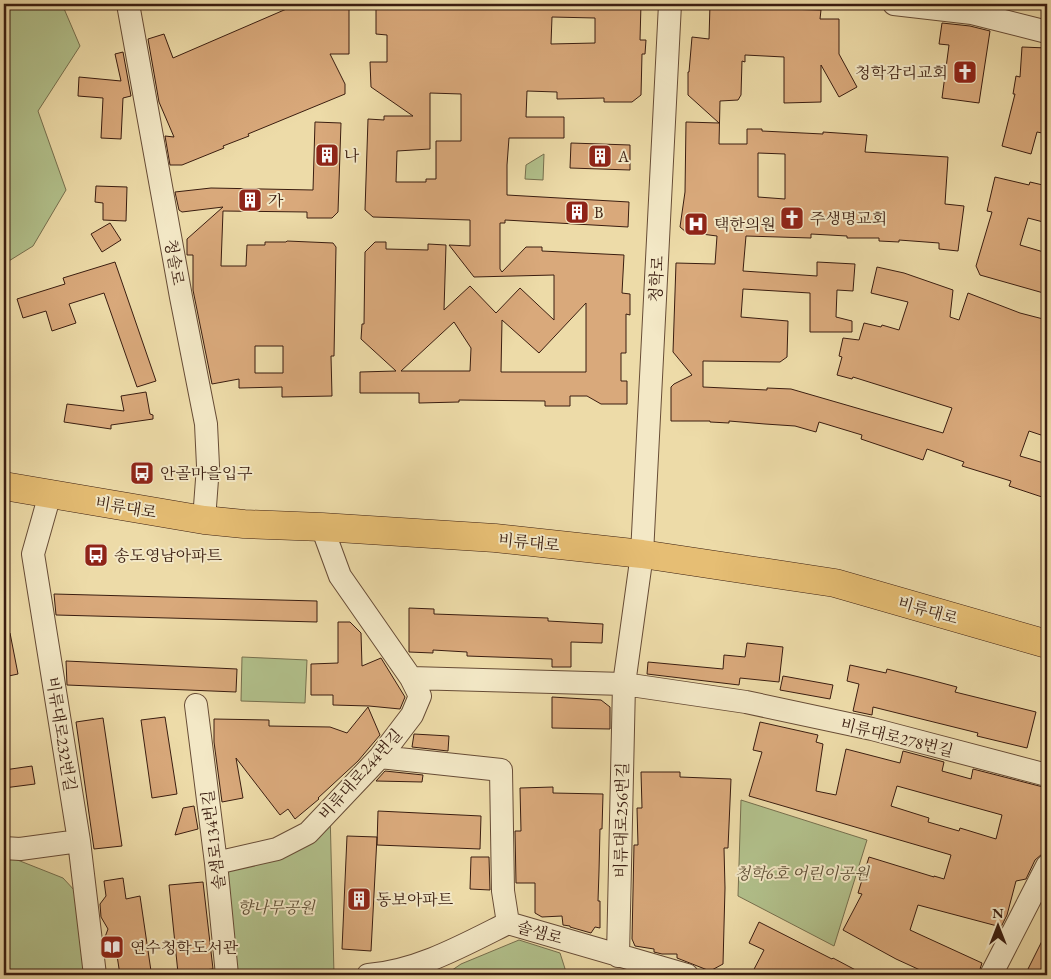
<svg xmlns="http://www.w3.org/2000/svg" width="1051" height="979" font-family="'EB Garamond','Noto Serif KR',serif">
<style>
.green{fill:#b2c18c;stroke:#766f4e}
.building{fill:#d9a97b;stroke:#3a1d10;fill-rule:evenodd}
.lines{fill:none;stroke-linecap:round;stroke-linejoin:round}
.minor-casing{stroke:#674c36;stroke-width:24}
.major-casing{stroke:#3a1d10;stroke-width:29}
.minor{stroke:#f3e8c6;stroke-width:22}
.major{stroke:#e6be74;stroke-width:28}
.labels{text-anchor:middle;stroke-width:4;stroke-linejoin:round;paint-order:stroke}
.poi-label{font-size:16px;fill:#3a1d10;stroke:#f3e8c6;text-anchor:start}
.street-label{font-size:16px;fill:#3a1d10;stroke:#f3e8c6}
.park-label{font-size:16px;font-style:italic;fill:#5e4e35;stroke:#f3e8c6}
</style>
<rect width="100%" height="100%" fill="#eddba8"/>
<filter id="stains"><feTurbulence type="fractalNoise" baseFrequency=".004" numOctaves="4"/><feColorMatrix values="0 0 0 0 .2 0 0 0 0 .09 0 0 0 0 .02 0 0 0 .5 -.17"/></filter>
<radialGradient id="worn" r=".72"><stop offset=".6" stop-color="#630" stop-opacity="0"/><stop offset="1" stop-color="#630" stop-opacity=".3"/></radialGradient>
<path class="green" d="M4 4H62L80 46 38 111 66 190 33 246 4 264Z
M544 154 543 180 525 179 526 165Z
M242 657 307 660 305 703 241 701Z
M741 800 867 840 834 946 738 896Z
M330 810 334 975H227L216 863 277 849Z
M4 858 15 859 63 878 76 892 85 975H4Z
M519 940 560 953 567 975H445L461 964Z"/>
<path class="building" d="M298 4H349V54H330L345 84V94L248 134 249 136 223 146 224 148 182 165H170L165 136 174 137 159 102 148 39 164 34 173 58Z
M376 4H641L640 40H646L645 54H642L641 95 632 102H604V98L557 99V92L527 91 526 117H564V138H509L507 165V195L629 202 628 227 505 220V223H500V269L502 272 526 247H542V251L624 255 622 293 630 294V315L626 314V353H621V381H627V404H601L587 396H570V406H545V401L459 400V402L419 403V393H360V372L396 371 361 339 362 324H364L365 252 375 242H386V249L428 250V244L446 245 444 310 470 286 496 313 520 288 554 320V275L474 277 449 245 470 246V220L373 217 365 210 368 119 384 120V116H413L371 87 370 62H387V35L376 34ZM552 17 595 18V43L551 44ZM430 93 461 94V141H436V179H426V182H396L397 151 430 149ZM586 303V372H501L502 320 539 353ZM454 322 471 348 470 371H401Z
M710 4H744V8L821 10 820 19H839V54L857 87 839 97 821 65V102L784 103V57L745 55V62L742 61 741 95 738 100 720 101 719 144H747V129H762V131L823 134V132L867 135 865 152 948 157 945 204 964 206 958 251 939 249V243L899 240V242L879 241V238H847V236L811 234V238L746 236 743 271 817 276V262L855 264 853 291 837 290 836 317 852 321V332H810V293L743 289 741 317 788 321 787 357 780 362 703 361V387L767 390V388L791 389 943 433 952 408 853 377 852 379 837 375 842 357 839 356 843 338 859 340 864 323 881 327 882 325 899 330 908 302 871 293 877 267 904 273 953 290 950 317 959 320 968 293 1020 313 1047 320V431L1041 435 1029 431 1020 456 1047 464V482L1042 497 1009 486 1011 481 962 466 964 462 927 449 923 460 861 439 862 435 819 422 816 432 795 426 765 424 729 421V423L710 422V421H671V387L674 384 692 375 673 352 676 263 715 264 717 236 686 232 680 227 685 192 686 122 719 123 688 95V72H689L692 37 709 39ZM758 153 785 154V199L758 197Z
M942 23 970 26 990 31 979 103 942 98 949 45 939 44Z
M1022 47 1047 48V134L1037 132 1031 154 1002 146 1015 94H1013L1016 76 1020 77Z
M123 52 131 96 123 98 121 139 101 138 103 98 78 96 79 77 121 81 115 54Z
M315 122 341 123 338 212 332 218H307V212L223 211 221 266H246L247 245H265V242H286L287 241 333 243 336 247 334 356H331L332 396 282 397V387L239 388V379L212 384 193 290V255H187V239L223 207 182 212 179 210 175 192 211 188 313 190ZM255 346H283V373H255Z
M571 143 630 145V170L570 168Z
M995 177 1029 185 1030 182 1047 186V223L1028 218 1020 245 1047 253V294L980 275 976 266 992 212 987 211Z
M96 186 127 187 126 221 103 220V203L95 202Z
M110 223 121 240 102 252 91 234Z
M115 262 156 381 137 387 104 293 69 304 76 323 52 331 46 311 23 318 17 299 65 284 63 278Z
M146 392 150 414 153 415V419L111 425V429L64 422 67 404 124 411 121 396Z
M54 594 317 601V622L56 615Z
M409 608 434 609V614L548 618V621L603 624 602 643 571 642V667H552V659L467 656V652L433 650V653L409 652Z
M338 622H350L361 633 362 666 381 658 405 697 400 709 369 706 333 705V695H311V664L338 663Z
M10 633 18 674 4 677V634Z
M747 643 783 647 779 682 740 678 739 685 647 674 648 662 723 669 724 655 745 657Z
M66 661 237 669 236 692 67 685Z
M850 665 886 673 887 669 923 678 957 687 955 692 1036 712 1027 748 977 736 978 733 873 707 872 715 853 711 859 684 847 681Z
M783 676 833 685 830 699 780 690Z
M552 697 601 700 610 707V729L552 728Z
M368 707 380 735 358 761 318 798 319 799 295 819 288 809 280 815 236 758 243 798 222 802 214 742V719L269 720V726L330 727 347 733Z
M165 717 177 794 152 798 141 720Z
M103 718 122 846 94 849 76 722Z
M760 722 818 735 816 742 823 744 816 791 836 795 846 749 900 763 903 751 944 762 942 771 971 779 973 769 1047 788V839L1042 854 1035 860 1026 879 1016 881 1007 915 1001 927 918 905 910 930 982 963 978 975H931L896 959 843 930 862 894 858 893 869 857 934 877V876L944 879 951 855 749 796 762 752 753 750ZM897 786 1002 815 996 839 960 828 959 831 928 822 929 818 891 806Z
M414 734 449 736 448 751 412 747Z
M32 766 35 784 4 788V770Z
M385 771 423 775 422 782 376 781Z
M641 772H680V777L731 779 728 848H724L725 888 723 964 710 971 677 958V954H662L654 952V949L635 946 632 939 634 845H638L637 808H642Z
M553 787V793L603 794 602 829H600L599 871 598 901H600V928L595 927 591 933 570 927V926L563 925 562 916 542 917 535 913V883H516L515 831H521L520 788Z
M194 806 198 829 175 835 183 808Z
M378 811 481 816 480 849 377 845Z
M347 836 377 837 371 951 342 949Z
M471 857H489L490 890 470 889Z
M123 878 126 899 140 896 151 971 120 975 116 949 107 951 105 937 108 929 101 917 100 904 106 896 104 881Z
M203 882 213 969 178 973 169 885Z
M759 922 832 959 833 958 865 975H751L764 950 749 943Z
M1047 931V975H1025Z"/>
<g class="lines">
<g class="minor-casing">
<path id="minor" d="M128 4 181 297 206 424 208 466 204 520
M894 4 972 13 1047 32
M50 494 33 554 79 841 95 975
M411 678 624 684 746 702 872 729 1047 775
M196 705 216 863 227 975
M380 757 501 770 503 891 508 923
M4 848 20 849 79 841
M216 863 277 849 308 833 380 757 412 715 420 696 411 678 340 576 322 527
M618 956 624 684 642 554 670 4
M368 975C418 971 464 945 508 923L687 975
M991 975 1047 866"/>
</g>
<g class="major-casing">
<path id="major" d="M4 486 204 520 244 524 322 527 495 538 642 554 835 583 1047 644"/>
</g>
<use href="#minor" class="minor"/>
<use href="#major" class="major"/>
</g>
<defs>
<g id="church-square" transform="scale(1.25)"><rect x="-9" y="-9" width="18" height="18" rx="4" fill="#8f2418" stroke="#f3e8c6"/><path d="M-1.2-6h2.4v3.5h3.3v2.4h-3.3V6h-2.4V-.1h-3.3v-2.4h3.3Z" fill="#fff"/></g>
<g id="building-square" transform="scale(1.25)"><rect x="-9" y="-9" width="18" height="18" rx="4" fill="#8f2418" stroke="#f3e8c6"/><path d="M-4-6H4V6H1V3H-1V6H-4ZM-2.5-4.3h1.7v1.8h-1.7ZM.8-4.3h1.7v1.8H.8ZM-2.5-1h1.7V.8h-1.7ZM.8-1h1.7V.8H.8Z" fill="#fff"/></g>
<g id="hospital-square" transform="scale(1.25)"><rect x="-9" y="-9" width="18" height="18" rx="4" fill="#8f2418" stroke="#f3e8c6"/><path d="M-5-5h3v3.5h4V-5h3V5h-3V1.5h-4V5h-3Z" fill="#fff"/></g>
<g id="bus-square" transform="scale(1.25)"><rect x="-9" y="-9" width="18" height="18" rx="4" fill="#8f2418" stroke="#f3e8c6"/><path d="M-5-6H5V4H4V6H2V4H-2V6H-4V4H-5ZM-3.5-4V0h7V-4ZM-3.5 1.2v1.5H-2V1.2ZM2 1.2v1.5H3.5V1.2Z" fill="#fff"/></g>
<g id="library-square" transform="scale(1.25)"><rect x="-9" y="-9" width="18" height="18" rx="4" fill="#8f2418" stroke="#f3e8c6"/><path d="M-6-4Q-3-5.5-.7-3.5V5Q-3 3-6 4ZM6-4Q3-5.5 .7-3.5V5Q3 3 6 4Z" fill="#fff"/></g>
</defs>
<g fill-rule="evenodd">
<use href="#church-square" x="965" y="72"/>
<use href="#building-square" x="327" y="155"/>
<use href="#building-square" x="600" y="156"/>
<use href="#building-square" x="250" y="200"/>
<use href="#building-square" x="577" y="212"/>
<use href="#church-square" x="792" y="218"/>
<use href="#hospital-square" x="696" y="224"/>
<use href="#bus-square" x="142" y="473"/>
<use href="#bus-square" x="96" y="555"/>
<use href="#building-square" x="359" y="899"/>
<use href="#library-square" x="112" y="947"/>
</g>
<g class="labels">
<g class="poi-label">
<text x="948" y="78" text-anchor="end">청학감리교회</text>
<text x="344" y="161">나</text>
<text x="618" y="162">A</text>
<text x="268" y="206">가</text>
<text x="594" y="218">B</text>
<text x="810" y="224">주생명교회</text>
<text x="714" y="230">택한의원</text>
<text x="160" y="479">안골마을입구</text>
<text x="114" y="561">송도영남아파트</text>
<text x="376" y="905">동보아파트</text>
<text x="130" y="953">연수청학도서관</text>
</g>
<g class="street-label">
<text transform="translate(175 262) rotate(80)" y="6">청솔로</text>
<text transform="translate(656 279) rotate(-87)" y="6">청학로</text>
<text transform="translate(126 507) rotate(10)" y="6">비류대로</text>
<text transform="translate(529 542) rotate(6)" y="6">비류대로</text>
<text transform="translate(928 610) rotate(16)" y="6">비류대로</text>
<text transform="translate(62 734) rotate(81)" y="6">비류대로232번길</text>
<text transform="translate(897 737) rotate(14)" y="6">비류대로278번길</text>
<text transform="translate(360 774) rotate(-48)" y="6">비류대로244번길</text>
<text transform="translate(621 820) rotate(-89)" y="6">비류대로256번길</text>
<text transform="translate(213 840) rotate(-97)" y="6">솔샘로134번길</text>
<text transform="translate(540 932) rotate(16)" y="6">솔샘로</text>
</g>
<g class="park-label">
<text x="802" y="879">청학6호 어린이공원</text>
<text x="276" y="913">향나무공원</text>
</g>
</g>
<rect width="1051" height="979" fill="none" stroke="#eddba8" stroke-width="20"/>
<rect x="5" y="5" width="1041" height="969" fill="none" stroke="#3a1d10" stroke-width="2.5"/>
<rect x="10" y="10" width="1031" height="959" fill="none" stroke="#3a1d10"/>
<g transform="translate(998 926)" stroke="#f3e8c6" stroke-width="4" paint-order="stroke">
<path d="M0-4L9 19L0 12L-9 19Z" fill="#3a1d10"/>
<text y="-8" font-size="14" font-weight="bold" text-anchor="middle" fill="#3a1d10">N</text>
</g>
<rect width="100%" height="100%" filter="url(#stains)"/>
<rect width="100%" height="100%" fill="url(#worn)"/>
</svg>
